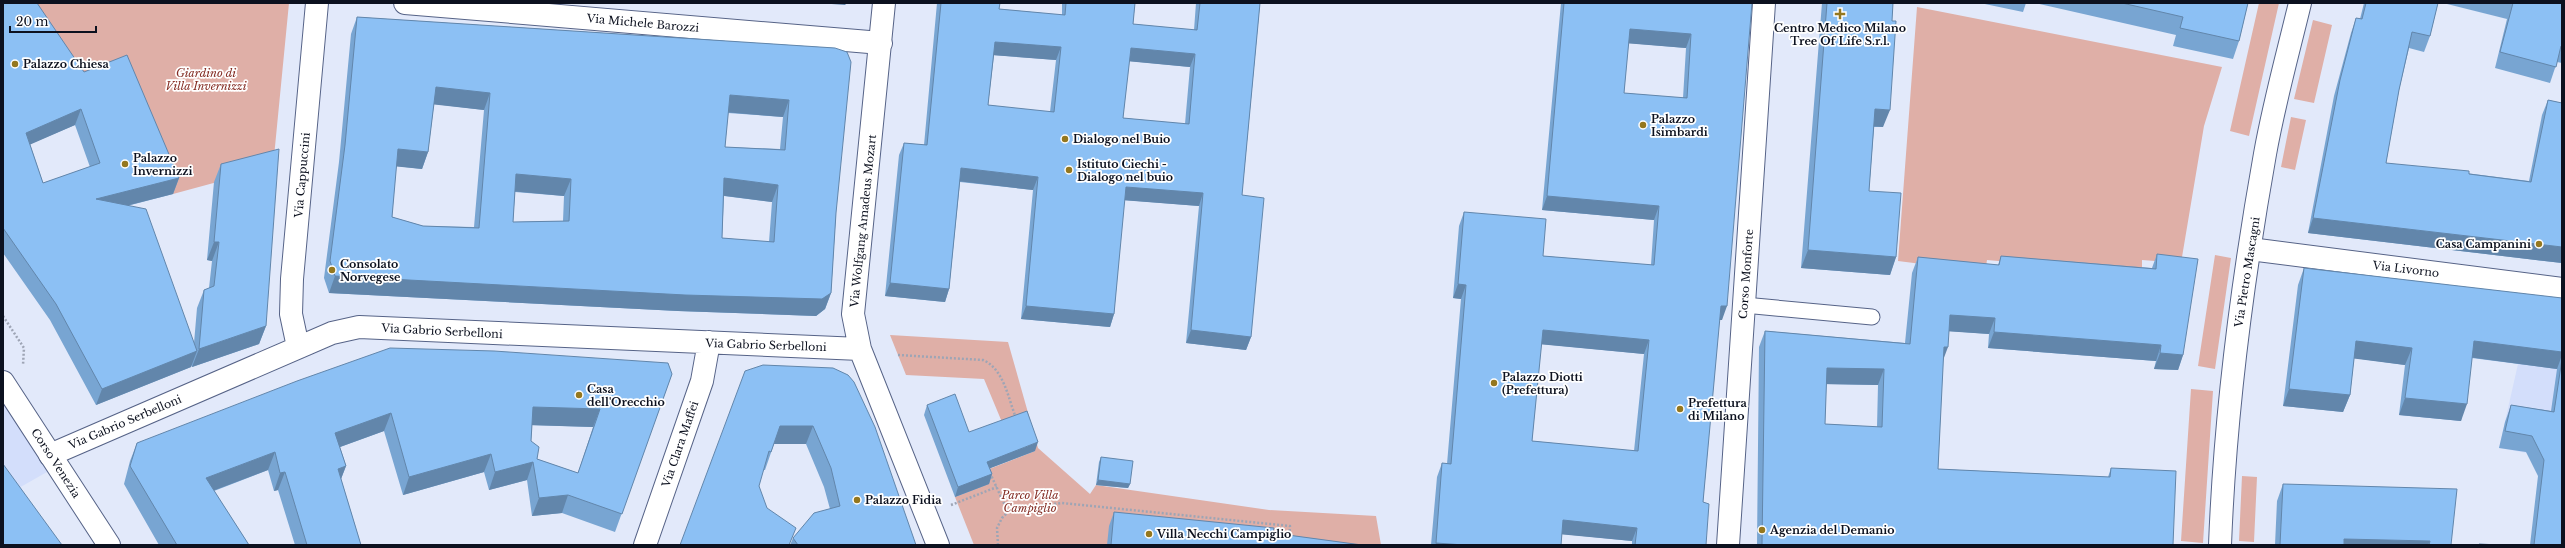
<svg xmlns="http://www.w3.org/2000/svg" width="2565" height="548" font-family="'Libre Baskerville',serif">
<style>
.built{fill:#d3defb}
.green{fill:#dfafa7}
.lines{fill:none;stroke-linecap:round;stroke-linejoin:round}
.service-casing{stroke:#566387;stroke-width:17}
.minor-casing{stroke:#566387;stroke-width:24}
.tertiary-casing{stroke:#566387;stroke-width:24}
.path{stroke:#9ea5b5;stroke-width:2.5;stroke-dasharray:2 2;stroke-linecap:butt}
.service{stroke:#fff;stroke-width:15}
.minor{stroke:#fff;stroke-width:22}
.tertiary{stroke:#fff;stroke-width:22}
.wall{fill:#78a5d2;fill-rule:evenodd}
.shaded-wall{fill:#6286ab}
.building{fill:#8cc0f4;stroke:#6286ab;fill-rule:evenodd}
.poi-dot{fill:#94771e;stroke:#fff;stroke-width:1.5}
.labels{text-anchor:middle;stroke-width:3.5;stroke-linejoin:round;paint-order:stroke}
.street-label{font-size:11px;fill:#0c111f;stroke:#fff}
.poi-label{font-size:11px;font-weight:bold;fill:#0c111f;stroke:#fff;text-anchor:start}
.park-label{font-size:11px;font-style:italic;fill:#832b22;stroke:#fff}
</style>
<rect width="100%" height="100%" fill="#e2e9fa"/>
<path class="built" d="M2562 316V430L2532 454 2499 448 2518 364Z
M3 394 54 468 3 497Z"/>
<path class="green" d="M21 3H289L273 167 173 194 78 88Z
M2259 3H2279L2249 136 2230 131Z
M1917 7 2222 67 2204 126 2181 263 2142 260V274L1987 260 1985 272 1898 261Z
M2313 20 2332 25 2314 103 2294 99Z
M2291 117 2306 120 2295 170 2281 167Z
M2215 255 2231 258 2215 369 2198 366Z
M890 335 1008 342 1038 448 1090 494 1096 485 1269 510 1376 516 1381 545H974L955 497 988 484 984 471 1035 451 1004 427 984 379 906 375Z
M2191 389 2213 391 2203 543 2181 541Z
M2242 476 2257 477 2254 542 2239 541Z"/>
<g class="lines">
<g class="service-casing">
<path id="service" d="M1744 305 1872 317"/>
</g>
<g class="minor-casing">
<path id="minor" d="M405 3 881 43
M884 3 853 314 860 349 938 545
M2250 249 2562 289
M298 347 291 314 292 279 317 3
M50 455 332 333 359 327 860 349
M645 545 702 381 709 342"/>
</g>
<g class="tertiary-casing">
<path id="tertiary" d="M3 382 109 545
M1728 545 1764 3
M2220 545C2225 414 2242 283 2265 154 2274 103 2288 53 2300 3"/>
</g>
<path class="path" d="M3 316 24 348 23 365
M898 355 983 360C1004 369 1008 398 1016 418
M990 473 1008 512
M951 505 997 487
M998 545 997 528 1002 518 1008 512 1017 508 1062 503 1290 526 1289 538"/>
<use href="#service" class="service"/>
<use href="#minor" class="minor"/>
<use href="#tertiary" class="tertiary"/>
</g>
<path class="wall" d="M3 3 179 178 173 194 127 206 194 343 197 308 204 290 209 288 212 261 207 260 214 182 221 164 266 326 259 344 192 367V365L191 367 96 405 50 320 3 253ZM75 125 90 167 43 183 30 144Z
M937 3H1000L999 9 1062 15V3H1135L1133 24 1194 30 1196 3H1260L1242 195 1251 337 1246 350 1186 343 1199 206 1124 200 1114 314 1110 327 1021 319 1033 190 960 182 949 289 945 302 885 296 899 155 904 143 924 145ZM994 55 1056 60 1050 112 988 105ZM1129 61 1190 67 1185 124 1123 118Z
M1561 3H1752L1722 320H1719L1703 502 1706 545H1632V541L1562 534 1561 545H1431L1437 477 1442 463 1447 464 1461 299 1453 298 1459 226 1464 212 1543 256 1651 265 1654 220 1542 210ZM1628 43 1686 48 1683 98 1624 93ZM1541 344 1644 354 1634 451 1532 441Z
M1822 3H1893L1883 127H1874L1869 191 1896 257 1890 275 1801 268Z
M1980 3H2026L2023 12Z
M2035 3H2248L2239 41 2233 59 2173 46 2176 35Z
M2364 3H2438L2430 36 2424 52 2409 48 2399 90 2386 163 2529 181 2542 115 2548 100 2562 103V263L2308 233 2334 96 2351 33 2356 18 2360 19Z
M2443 3H2562V63L2557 62 2550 83 2495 68 2507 19Z
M357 17 835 48 836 213 831 293 825 309 816 316 678 311 329 293 324 278 339 162 351 34ZM434 104 484 110 474 227 423 226 392 217 396 166 422 169 428 152ZM728 113 783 117 780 149 725 147ZM515 192 564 196 563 221 513 222ZM724 196 772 202 769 242 722 238Z
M2157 254 2183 355 2178 370 2154 369 2156 361 1988 348 1989 334 1949 331 1943 359 1938 469 2108 477 2111 468 2173 545H1757L1759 347 1765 331 1905 343 1912 273 1918 257 1998 265 2001 256 2152 268ZM1826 384 1878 385 1877 427 1825 424Z
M2304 268 2562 298V545H2530L2538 476 2526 452 2499 448 2505 422 2511 405 2551 411 2557 369 2472 358 2461 421 2399 415 2405 365 2354 358 2350 395 2343 412 2283 406 2298 285Z
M763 365 916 545H790L793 538 830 509 824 487 806 444H774L765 470H764L680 545Z
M672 374 615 532 562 513 532 516 527 480 489 490 484 472 403 495 384 431 340 447 346 466 341 479 361 545H295L278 490 274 491 268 470 214 491 249 545H159L124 484 130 461 137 443ZM532 425 593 427 578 473 537 459 531 441Z
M927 405 969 432 1035 451 990 468 992 474 989 484 955 497 924 415Z
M1101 457 1130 484 1128 488 1096 485 1099 462Z
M2283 484 2451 545H2275L2277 501Z
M1114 512 1273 533 1362 545H1107L1109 526Z"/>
<path class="shaded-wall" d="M818 3H847L845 5Z
M1630 29 1691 34 1686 48 1624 43Z
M995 42 1061 47 1056 60 991 55Z
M1131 48 1195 54 1190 67 1126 61Z
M436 87 490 93 484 110 430 104Z
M730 95 789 100 783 117 724 112Z
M81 109 75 125 20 149 26 133Z
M1875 109 1890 110 1883 127 1869 126Z
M398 149 428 152 422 169 392 166Z
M961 168 1038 177 1033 190 957 181Z
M516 174 571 179 564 196 510 191Z
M179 178 173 194 90 215 96 199Z
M724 178 778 185 772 202 718 195Z
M1126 187 1203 193 1199 206 1121 200Z
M1547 196 1659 206 1654 220 1542 210Z
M2313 218 2562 247V263L2308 233Z
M214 242H219L212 261 207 260Z
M1808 250 1896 257 1890 275 1801 268Z
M335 276 831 293 825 309 816 316 678 311 329 293Z
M890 283 949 289 945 302 885 296Z
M1458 284 1466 285 1461 299 1453 298Z
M1026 306 1114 314 1110 327 1021 319Z
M1721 306H1727L1722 320H1715Z
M1950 315 1995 318 1989 334 1944 331Z
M266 326 259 344 192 367 199 349Z
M1191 330 1251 337 1246 350 1186 343Z
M1543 330 1649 340 1644 354 1538 344Z
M1994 332 2161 345 2156 361 1988 348Z
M2356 341 2412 348 2405 365 2350 358Z
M2474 341 2562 352V355L2557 369 2468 357Z
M1944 347H1948L1942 363Z
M197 351 191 367 96 405 102 389Z
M2160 353 2183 355 2178 370 2154 369Z
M1827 368 1884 369 1878 385 1821 384Z
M2289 389 2350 395 2343 412 2283 406Z
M2405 398 2467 404 2461 421 2399 415Z
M533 407 600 409 593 427 526 425Z
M391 413 384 431 329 451 335 433Z
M780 426H813L806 444H773Z
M1038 442 1035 451 983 471 987 462Z
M275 452 268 470 199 496 206 478Z
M491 454 484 472 403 495 409 477Z
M533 462 527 480 489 490 495 472Z
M346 466 339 484 338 469Z
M285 472 278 490 274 491 280 473Z
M992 474 989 484 955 497 958 487Z
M1098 480 1130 484 1128 488 1096 485Z
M568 495 562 513 532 516 539 498Z
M1563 520 1637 528 1632 541 1558 534Z
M2344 539 2430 541 2428 545H2342Z
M1436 543 1464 545H1435Z"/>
<path class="building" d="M3 3H37L84 72 127 55 179 178 96 199 146 209 197 351 102 389 56 304 3 228ZM81 109 100 163 43 183 26 133Z
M941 3H1000L999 9 1065 15 1066 3H1135L1133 24 1197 30 1200 3H1260L1242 195 1264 198 1251 337 1191 330 1203 193 1126 187 1114 314 1026 306 1038 177 961 168 949 289 890 283 904 143 927 145ZM995 42 1061 47 1054 112 988 105ZM1131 48 1195 54 1189 124 1123 118Z
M1564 3H1752L1727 306H1721L1703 502 1709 504 1706 545H1635L1637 528 1563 520 1561 545H1464L1436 543 1442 463 1451 464 1466 285 1458 284 1464 212 1546 219 1543 256 1654 265 1659 206 1547 196ZM1630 29 1691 34 1687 98 1624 93ZM1543 330 1649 340 1638 451 1532 441Z
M1827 3H1893L1892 21H1896L1890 110 1875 109 1869 191 1901 193 1896 257 1808 250Z
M2122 3H2248L2239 41 2180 28 2183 17Z
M2366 3H2438L2430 36 2412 32 2399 90 2386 163 2469 171V174L2531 182 2548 100 2562 103V247L2313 218 2340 80 2356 18 2362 19Z
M2512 3H2562V47L2561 46 2556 67 2500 52 2513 3Z
M357 17 835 48 847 52 851 62 836 213 831 293 822 299 685 295 335 276 330 261 345 145ZM436 87 490 93 479 228 423 226 392 217 398 149 428 152ZM730 95 789 100 785 150 725 147ZM516 174 571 179 569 221 513 222ZM724 178 778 185 774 242 722 238Z
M279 149 266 326 199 349 204 290 214 286 219 242H214L221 164Z
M2157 254 2198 259 2183 355 2160 353 2161 345 1994 332 1995 318 1950 315 1948 347H1944L1938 469 2110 477 2111 468 2176 471 2173 545H1762L1765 331 1910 344 1918 257 1999 265 2001 256 2156 269ZM1827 368 1884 369 1882 427 1825 424Z
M2304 268 2562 298V352L2474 341 2467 404 2405 398 2412 348 2356 341 2350 395 2289 389Z
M390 348 494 351 668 363 672 374 622 514 568 495 539 498 533 462 495 472 491 454 409 477 391 413 335 433 346 466 338 469 361 545H307L285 472 280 473 275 452 206 478 249 545H177L130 466 137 443 297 381ZM533 407 600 409 578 473 537 459 539 447 531 441Z
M2562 359V545H2534L2544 460 2532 436 2505 431 2511 405 2554 412Z
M763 365 833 368 848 375 854 382 875 427 916 545H798L793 538 814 513 840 506 831 468 813 426H780L771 452 769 451 759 486 767 508 796 528 789 545H680L745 371Z
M955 394 969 432 1027 411 1038 442 987 462 992 474 958 487 927 405Z
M1101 457 1133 461 1130 484 1098 480Z
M3 464 62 545H3Z
M2283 484 2457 489 2451 545H2429L2430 541 2344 539V545H2280Z
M1114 512 1274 528 1273 533 1362 545H1111Z
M2479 544 2499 545H2479Z"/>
<g class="poi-dot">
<path d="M1838 8h4v4h4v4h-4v4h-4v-4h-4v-4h4z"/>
<circle cx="15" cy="64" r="4"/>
<circle cx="1643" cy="125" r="4"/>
<circle cx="1065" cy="139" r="4"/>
<circle cx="125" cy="164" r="4"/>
<circle cx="1069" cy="170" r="4"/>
<circle cx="2539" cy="244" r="4"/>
<circle cx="332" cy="270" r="4"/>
<circle cx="1494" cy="383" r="4"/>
<circle cx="579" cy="395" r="4"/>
<circle cx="1680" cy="409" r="4"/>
<circle cx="857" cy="500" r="4"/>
<circle cx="1762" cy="530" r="4"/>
<circle cx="1149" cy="534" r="4"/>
</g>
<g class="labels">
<g class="street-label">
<text transform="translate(643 23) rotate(5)" y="4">Via Michele Barozzi</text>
<text transform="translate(302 175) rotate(-85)" y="4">Via Cappuccini</text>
<text transform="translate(863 221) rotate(-84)" y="4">Via Wolfgang Amadeus Mozart</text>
<text transform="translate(2406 269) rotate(7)" y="4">Via Livorno</text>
<text transform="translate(2247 272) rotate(-81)" y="4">Via Pietro Mascagni</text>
<text transform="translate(1746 274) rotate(-86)" y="4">Corso Monforte</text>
<text transform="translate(442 331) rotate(3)" y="4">Via Gabrio Serbelloni</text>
<text transform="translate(766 345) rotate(2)" y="4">Via Gabrio Serbelloni</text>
<text transform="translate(125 422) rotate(-23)" y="4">Via Gabrio Serbelloni</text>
<text transform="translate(680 444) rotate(-71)" y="4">Via Clara Maffei</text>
<text transform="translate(56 463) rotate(57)" y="4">Corso Venezia</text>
</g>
<g class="poi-label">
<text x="1840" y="32" text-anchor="middle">Centro Medico Milano<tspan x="1840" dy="13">Tree Of Life S.r.l.</tspan></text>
<text x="23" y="68">Palazzo Chiesa</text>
<text x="1651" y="123">Palazzo<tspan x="1651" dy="13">Isimbardi</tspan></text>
<text x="1073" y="143">Dialogo nel Buio</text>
<text x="133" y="162">Palazzo<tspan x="133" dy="13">Invernizzi</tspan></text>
<text x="1077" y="168">Istituto Ciechi -<tspan x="1077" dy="13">Dialogo nel buio</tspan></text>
<text x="2531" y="248" text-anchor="end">Casa Campanini</text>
<text x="340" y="268">Consolato<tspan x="340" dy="13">Norvegese</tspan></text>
<text x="1502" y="381">Palazzo Diotti<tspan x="1502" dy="13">(Prefettura)</tspan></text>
<text x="587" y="393">Casa<tspan x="587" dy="13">dell'Orecchio</tspan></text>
<text x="1688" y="407">Prefettura<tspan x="1688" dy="13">di Milano</tspan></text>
<text x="865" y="504">Palazzo Fidia</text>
<text x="1770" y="534">Agenzia del Demanio</text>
<text x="1157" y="538">Villa Necchi Campiglio</text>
</g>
<g class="park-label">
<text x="206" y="77">Giardino di<tspan x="206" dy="13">Villa Invernizzi</tspan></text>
<text x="1030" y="499">Parco Villa<tspan x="1030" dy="13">Campiglio</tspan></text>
</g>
</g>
<rect width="2565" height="548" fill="none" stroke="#0c111f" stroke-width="8"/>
<path d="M10 26v6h86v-6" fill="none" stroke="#0c111f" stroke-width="2"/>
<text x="16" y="26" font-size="12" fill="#0c111f" stroke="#ffffff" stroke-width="3" paint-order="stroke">20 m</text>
</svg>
